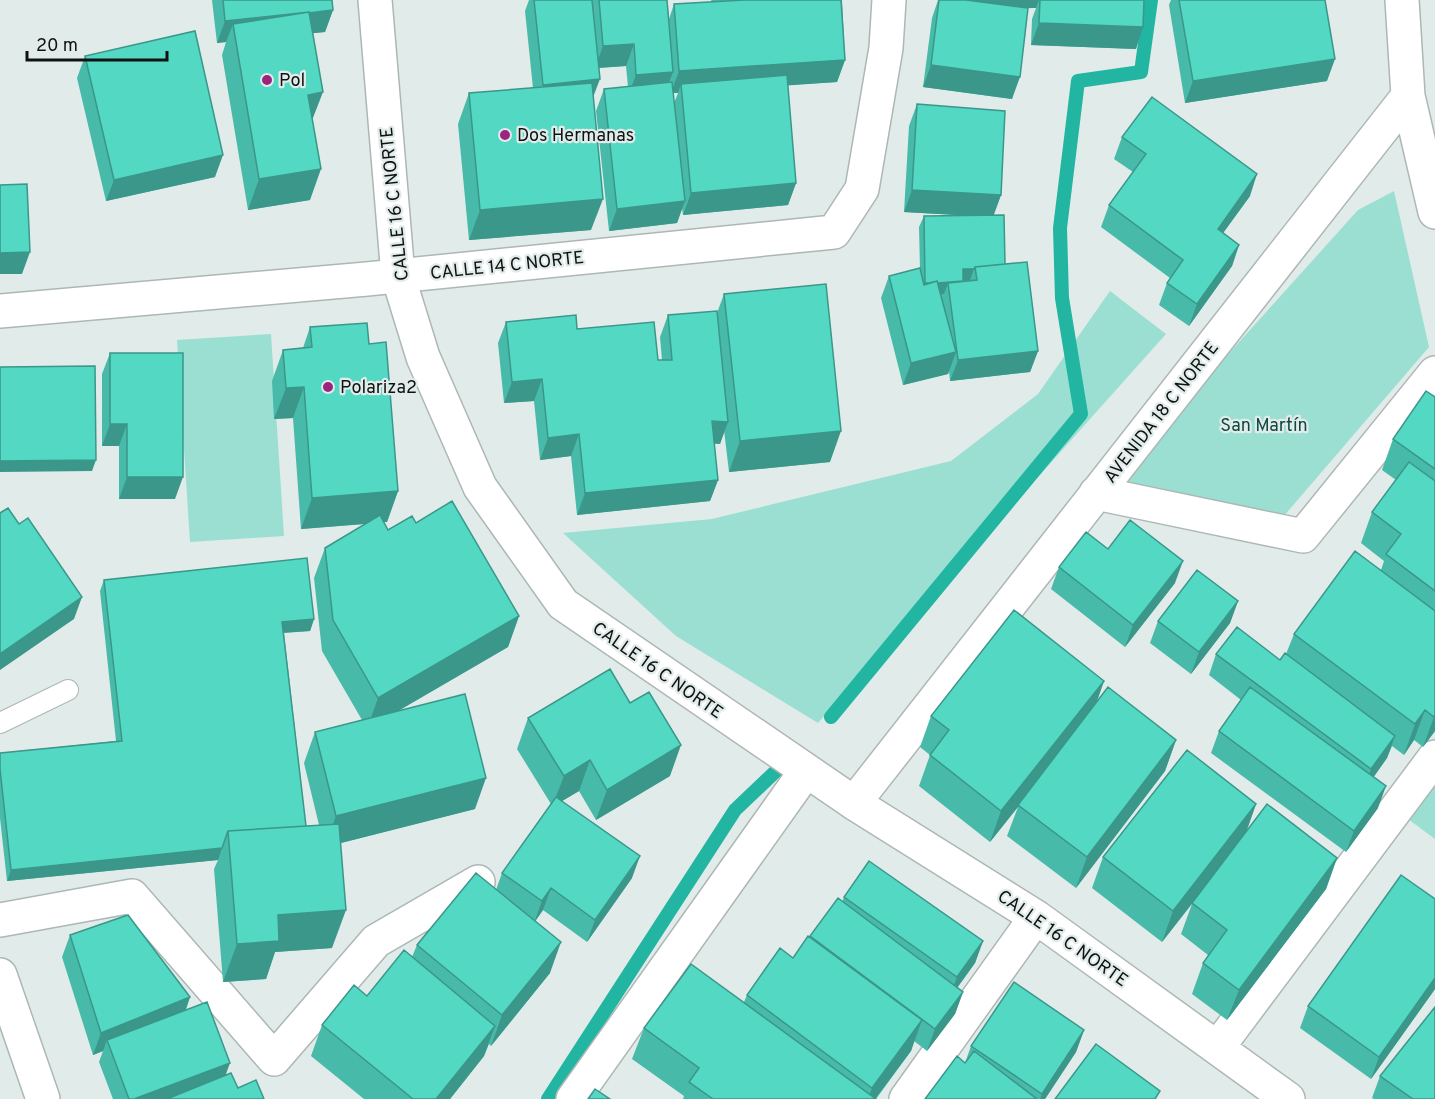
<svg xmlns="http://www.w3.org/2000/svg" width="1435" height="1099" font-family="Overpass,sans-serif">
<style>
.green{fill:#9adfd2}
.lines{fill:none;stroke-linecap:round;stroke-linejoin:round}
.stream{stroke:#21b5a2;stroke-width:14}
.lane-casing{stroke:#adb7b5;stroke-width:22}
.street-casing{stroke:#adb7b5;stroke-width:36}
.secondary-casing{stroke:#adb7b5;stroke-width:36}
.lane{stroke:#fff;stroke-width:20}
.street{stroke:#fff;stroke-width:33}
.secondary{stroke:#fff;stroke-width:33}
.wall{fill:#47baa9;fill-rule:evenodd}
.shaded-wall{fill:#3a9789}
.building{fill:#53d8c4;stroke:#3a9789;stroke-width:1.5}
.poi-dot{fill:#9a2480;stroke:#e1ebe9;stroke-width:2}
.labels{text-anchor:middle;stroke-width:4.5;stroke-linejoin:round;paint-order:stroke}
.poi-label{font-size:18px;fill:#0e1211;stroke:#e1ebe9;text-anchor:start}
.street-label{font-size:18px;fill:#0e1211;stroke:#e1ebe9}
.park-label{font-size:18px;fill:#0e4941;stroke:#e1ebe9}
</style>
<rect width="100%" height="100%" fill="#e1ebe9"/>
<path class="green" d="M1394 191 1429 347 1283 517 1113 482 1358 210Z
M1110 291 1166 334 818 723 676 636 563 533 712 519 951 461 1038 394Z
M271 334 284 536 190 542 177 340Z
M1435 781V839L1408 819Z"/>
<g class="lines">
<path class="stream" d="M831 717 1081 414 1062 298 1060 228 1078 81 1141 72 1151 0
M548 1099 735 810 776 771"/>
<g class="lane-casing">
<path id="lane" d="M0 723 68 690"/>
</g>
<g class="street-casing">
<path id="street" d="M375 0 398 276 423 357 480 487 563 604 854 803 1036 917 1288 1099
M1402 0 1408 96 1435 212
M0 311 367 279 834 232 862 189 886 48 889 0
M1096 493 1303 536 1435 373
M854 803 1408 96
M0 920 132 896 274 1059 376 941 478 882
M1218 1047 1435 757
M573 1099 806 771
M906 1099 1036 917"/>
</g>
<g class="secondary-casing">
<path id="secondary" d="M0 975 43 1099"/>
</g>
<use href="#lane" class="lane"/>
<use href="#street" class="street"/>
<use href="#secondary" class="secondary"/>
</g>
<path class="wall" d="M212 0H332L333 10 325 32 313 33 312 120 310 200 248 210 222 55 226 42 217 43Z
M529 0H667L669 19 674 4 712 2 711 0H842L845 60 837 82 787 85 796 183 788 205 683 215 682 208 677 223 609 231 596 111 604 89 628 87 626 66 599 68 593 98 591 230 469 240 458 124 469 93 533 88 525 11ZM673 93H678L674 103Z
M938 0H1144L1136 49 1031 45 1032 19 1036 8H1028L1012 99 923 87 932 18Z
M1171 0H1179L1327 81 1185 103 1169 5Z
M85 56 215 177 106 201 77 78Z
M917 104 1001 195 993 216 1005 264 1038 351 1030 372 950 381 949 371 948 374 903 385 881 298 889 276 920 269 919 227 924 216H974L904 212 909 126Z
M1122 137 1250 196 1223 233 1239 245 1232 266 1189 326 1159 305 1167 283 1170 278 1101 227 1109 205 1133 172 1114 159Z
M724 294 830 462 729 472 724 430 720 444 714 443 718 480 710 501 577 515 571 456 540 460 534 401 504 403 498 343 506 322 577 329 658 360H662L660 337 668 315 717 313Z
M310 327 369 344 398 491 387 522H383L388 530 416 523 519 616 508 647 398 711 475 809 341 843 332 948 275 952 266 979 223 982 214 869 218 860 7 881 0 818V753L116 741 100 591 104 580 314 619 310 631 284 633 306 826 319 825 304 763 315 732 362 720 322 651 314 578 325 548 366 524 301 529 293 418 274 419 272 381 283 350 303 348Z
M110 353 175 499H119V446H102V374Z
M1435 397V731L1423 747 1414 740 1404 755 1392 746 1387 758 1373 777 1378 808 1346 852 1211 753 1219 731 1241 700 1209 675 1216 654 1280 660 1286 654 1294 634 1381 570 1384 561 1361 543 1372 512 1396 480 1382 470 1393 439Z
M1108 549 1175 583 1125 647 1051 589 1059 567Z
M1238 601 1230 623 1191 674 1150 643 1158 621Z
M1104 681 1096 704 1176 740 1165 771 1076 888 1007 836 1018 807 990 842 919 786 930 755 920 747 931 716Z
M528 718 670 776 596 820 579 791 562 801 632 878 587 942 543 910 535 921 550 973 491 1046 489 1044 484 1056 450 1099H364L311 1056 322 1025 367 996 412 957 417 945 496 890 502 873 551 804 517 749Z
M1256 804 1247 830 1337 858 1326 889 1227 1020 1192 994 1203 963 1208 955 1181 934 1192 904 1162 942 1092 888 1103 857Z
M844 897 983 941 975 963 957 988 963 992 955 1014 927 1051 914 1041 911 1051 876 1099H683L684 1096 632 1059 644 1028 744 1002 747 995 793 958 810 936 842 902Z
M1435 899V989L1371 1079 1300 1028 1308 1006Z
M70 935 190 997 186 1010 226 1075 238 1088 264 1099H113L99 1062 103 1051 93 1055 62 957Z
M1084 1030 1076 1052 1045 1099H925L965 1063 971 1046Z
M1380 1076 1435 1099H1374L1372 1098Z"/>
<path class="shaded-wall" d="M943 0H1039L1036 8 940 9Z
M333 10 325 32 236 41 233 24 226 42 217 43 225 21Z
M1039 23 1143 27 1136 49 1031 45Z
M634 44 626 66 595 68 603 46Z
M1335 59 1327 81 1185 103 1193 81Z
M845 60 837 82 682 93 681 84 678 93H671L679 71Z
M931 65 1020 77 1012 99 923 87Z
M673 72 665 93 628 96 636 75Z
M600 79 592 100 536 107 543 85Z
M323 92 311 123 308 95Z
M223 155 215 177 106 201 114 180Z
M321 169 310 200 248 210 259 179Z
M1257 174 1250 196 1210 251 1218 229Z
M796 183 788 205 683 215 691 193Z
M912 190 1001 195 993 217 904 212Z
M603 199 591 230 469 240 480 210Z
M685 201 677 223 609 231 617 209Z
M1239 245 1232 266 1189 326 1197 304Z
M30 252 22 274H0V253Z
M963 269H974L970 280 959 281Z
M925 283H963H948L944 294 921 295Z
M1038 351 1030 372 950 381 958 360Z
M956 352 948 374 903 385 911 363Z
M542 379 534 401 504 403 512 382Z
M304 387 293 418 274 419 286 388Z
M712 421 728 422 720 444 704 443Z
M110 424H127L119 446H102Z
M841 431 830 462 729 472 740 441Z
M579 434 571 456 540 460 548 438Z
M96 460 92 471 0 472V461Z
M127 477H183L175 499H119Z
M718 480 710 501 577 515 585 493Z
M398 491 387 522 301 529 312 498Z
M1183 561 1175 583 1125 647 1133 625Z
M82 597 74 619 0 670V654Z
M1238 601 1230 623 1191 674 1199 652Z
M519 616 508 647 367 729 378 698Z
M314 619 310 631 278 633 282 622Z
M1104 681 1093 712 990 842 1001 811Z
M1425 710 1414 740 1404 755 1415 724Z
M1435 715V731L1423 747 1434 717Z
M1395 736 1387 758 1364 791 1371 769Z
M1176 740 1165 771 1076 888 1087 857Z
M681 745 670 776 596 820 607 790Z
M590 760 579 791 552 807 564 776Z
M486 778 475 809 325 847 336 816Z
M1386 786 1378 808 1346 852 1354 831Z
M1256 804 1245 835 1162 942 1173 911Z
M222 848 218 860 7 881 11 870Z
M640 856 632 878 587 942 595 920Z
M1337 858 1326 889 1227 1020 1239 990Z
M551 888 543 910 534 923 542 901Z
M346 910 332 948 275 952 266 979 223 982 237 944 278 915Z
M983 941 975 963 949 999 957 977Z
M561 942 550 973 491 1046 502 1015Z
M1435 978V989L1371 1079 1379 1057Z
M963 992 955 1014 927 1051 935 1029Z
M190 997 182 1019 107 1040 103 1051 93 1055 101 1033Z
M922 1020 911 1051 875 1099H868L872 1088Z
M495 1026 484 1056 450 1099H436Z
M1084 1030 1076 1052 1045 1099H1040L1042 1094Z
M230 1063 222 1085 184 1099H134Z"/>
<path class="building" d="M223 0H332L333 10 309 13V12L225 21Z
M534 0H592L600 79 543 85Z
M599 0H667L673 72 636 75 634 44 603 46Z
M744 0H841L845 60 679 71 674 4Z
M939 0H966L1028 8 1020 77 931 65Z
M1040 0H1144L1143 27 1039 23Z
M1179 0H1325L1335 59 1193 81Z
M309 12 323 92 308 95 321 169 259 179 233 24Z
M195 31 223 155 114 180 85 56Z
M787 75 796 183 691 193 681 84Z
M672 82 685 201 617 209 604 89Z
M592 83 603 199 480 210 469 93Z
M1152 97 1257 174 1218 229 1239 245 1197 304 1167 283 1183 260 1109 205 1146 154 1122 137Z
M917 104 1005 111 1001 195 912 190Z
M27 184 30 252 0 253V185Z
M1004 215 1005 264 975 267 974 269H963V281L938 283 937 281 929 283H925L924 216Z
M1027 262 1038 351 958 360 948 283 977 280 975 267Z
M920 268 924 285 937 281 956 352 911 363 889 276Z
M826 284 841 431 740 441 724 294Z
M717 311 728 422 712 421 718 480 585 493 579 434 548 438 542 379 512 382 506 322 576 315 577 329 654 322 658 360H672L668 315Z
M367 323 369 344 386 342 398 491 312 498 304 387 286 388 283 350 312 347 310 327Z
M110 353H183V477H127V424H110Z
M95 366 96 460 0 461V367Z
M1426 391 1435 397V469L1393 439Z
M1409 462 1435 481V591L1386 554 1401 534 1372 512Z
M452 501 519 616 378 698 333 620 325 548 380 515 388 530 412 516 416 523Z
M8 508 19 524 28 518 82 597 0 654V513Z
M1130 520 1183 561 1133 625 1059 567 1086 532 1108 549Z
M1355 551 1435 611V715L1434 717 1425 710 1415 724 1294 634Z
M307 558 314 619 282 622 306 826 228 831 222 848 11 870 0 769V753L122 741 104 580Z
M1197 570 1238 601 1199 652 1158 621Z
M1014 610 1104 681 1001 811 930 755 949 730 931 716Z
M1237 627 1280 660 1285 653 1395 736 1371 769 1216 654Z
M610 669 630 703 649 692 681 745 607 790 590 760 564 776 528 718Z
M1108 687 1176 740 1087 857 1018 805Z
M1250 687 1386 786 1354 831 1219 731Z
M465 694 486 778 336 816 315 732Z
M1187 750 1256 804 1173 911 1103 857Z
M556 797 640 856 595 920 551 888 542 901 502 873Z
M1267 804 1337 858 1239 990 1203 963 1227 930 1192 903Z
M339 824 346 910 278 915 279 941 237 944 228 831Z
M869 861 983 941 957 977 844 897Z
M476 873 561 942 502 1015 417 945Z
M1401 875 1435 899V978L1379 1057 1308 1006Z
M838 898 963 992 935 1029 810 936Z
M128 915 190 997 101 1033 70 935Z
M808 936 922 1020 872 1088 747 995 780 948 793 958Z
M404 950 495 1026 436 1099H413L322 1025 354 985 367 996Z
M691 964 876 1099H713L689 1082 699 1068 644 1028Z
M1014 982 1084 1030 1042 1094 971 1046Z
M207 1002 230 1063 134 1099H129L107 1040Z
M1435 1007V1099H1413L1380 1076Z
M1096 1044 1160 1091 1155 1099H1055Z
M974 1051 1037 1099H925L957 1056 965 1063Z
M231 1073 238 1088 256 1080 264 1099H167Z
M595 1089 610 1099H588Z"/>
<g class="poi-dot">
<circle cx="267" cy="80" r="6"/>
<circle cx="505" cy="135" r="6"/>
<circle cx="328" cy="387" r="6"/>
</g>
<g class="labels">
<g class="poi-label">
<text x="279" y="86">Pol</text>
<text x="517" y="141">Dos Hermanas</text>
<text x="340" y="393">Polariza2</text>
</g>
<g class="street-label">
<text transform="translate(394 204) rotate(-96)" y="6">CALLE 16 C NORTE</text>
<text transform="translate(507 265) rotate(-6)" y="6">CALLE 14 C NORTE</text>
<text transform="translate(1161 412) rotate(-52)" y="6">AVENIDA 18 C NORTE</text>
<text transform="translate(658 670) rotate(35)" y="6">CALLE 16 C NORTE</text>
<text transform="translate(1063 938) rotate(35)" y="6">CALLE 16 C NORTE</text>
</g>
<g class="park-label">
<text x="1264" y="431">San Martín</text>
</g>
</g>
<path d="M27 51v9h140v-9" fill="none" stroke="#0e1211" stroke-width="3"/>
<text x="36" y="51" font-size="18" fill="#0e1211" stroke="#e1ebe9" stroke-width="4.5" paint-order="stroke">20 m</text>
</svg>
